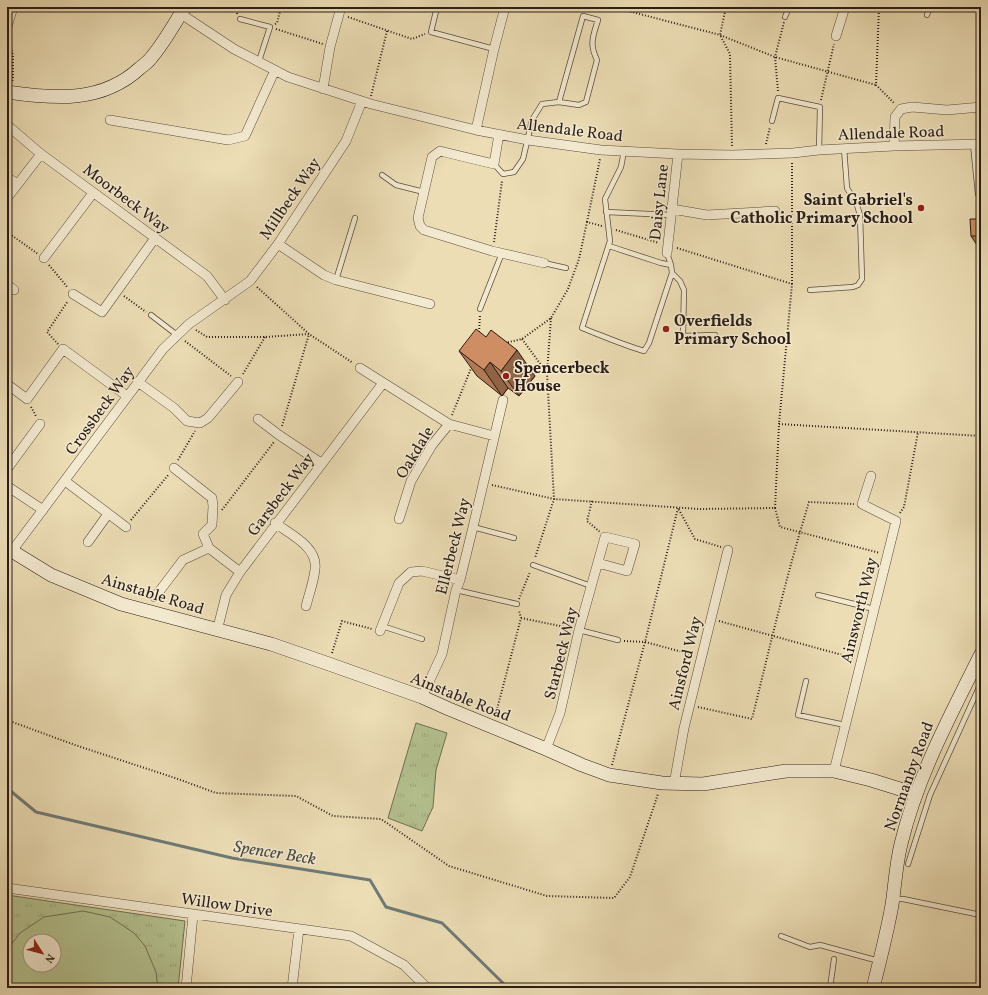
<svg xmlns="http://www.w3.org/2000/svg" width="988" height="995" font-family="Vollkorn,serif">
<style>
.grass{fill:url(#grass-tufts);stroke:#6f7054;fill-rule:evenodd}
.garden{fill:#b4c290;stroke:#6f7054;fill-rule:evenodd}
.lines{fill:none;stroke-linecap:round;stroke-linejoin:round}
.stream{stroke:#6e7b77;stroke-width:3}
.lane-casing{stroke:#5a4d3e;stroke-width:6}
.street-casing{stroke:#5a4d3e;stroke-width:10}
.secondary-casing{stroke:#2a1d17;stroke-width:14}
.path{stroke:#2a1d17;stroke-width:2;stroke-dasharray:1 2;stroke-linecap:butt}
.lane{stroke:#f3e9cf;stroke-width:4.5}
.street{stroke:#f3e9cf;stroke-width:9}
.secondary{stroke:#f3e9cf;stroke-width:13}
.wall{fill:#b17954;stroke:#2a1d17}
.shaded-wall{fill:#906345;stroke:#2a1d17}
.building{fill:#ce8d62;stroke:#2a1d17}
.poi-dot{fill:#8f2418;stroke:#f3e9cf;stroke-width:1.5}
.labels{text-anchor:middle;stroke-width:3;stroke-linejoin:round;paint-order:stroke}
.street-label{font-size:16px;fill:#2a1d17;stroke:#f3e9cf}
.poi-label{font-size:16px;font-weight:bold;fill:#2a1d17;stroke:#f3e9cf;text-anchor:start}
.water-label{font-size:17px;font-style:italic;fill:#4c4c47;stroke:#f3e9cf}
</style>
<defs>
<pattern id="grass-tufts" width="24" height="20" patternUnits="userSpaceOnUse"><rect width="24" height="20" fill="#b4c290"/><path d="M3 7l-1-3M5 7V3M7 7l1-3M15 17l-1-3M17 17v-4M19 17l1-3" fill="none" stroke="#9ba67b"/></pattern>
</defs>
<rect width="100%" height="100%" fill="#ecddb5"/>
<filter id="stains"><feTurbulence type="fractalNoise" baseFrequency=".005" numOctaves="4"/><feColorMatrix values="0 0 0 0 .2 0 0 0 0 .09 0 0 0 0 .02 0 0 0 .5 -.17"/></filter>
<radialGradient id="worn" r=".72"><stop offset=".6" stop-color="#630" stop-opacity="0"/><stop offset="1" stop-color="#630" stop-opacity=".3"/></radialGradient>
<path class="grass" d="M416 723 447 733 436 770 433 807 422 831 388 818Z
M7 895 185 921 178 988H7ZM30 941H54V965H30Z"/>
<path class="garden" d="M83 911 110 917 134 933 145 946 156 972 158 988H7V950L20 933 44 917ZM30 941H54V965H30Z"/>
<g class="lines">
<path class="stream" d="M7 788 36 812 232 858 370 880 386 907 442 923 508 988"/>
<g class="lane-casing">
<path id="lane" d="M437 7 431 32 494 49
M927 15 930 7
M785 17 789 7
M240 19 270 27 259 61
M772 121 778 98 820 107 819 150
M973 144 978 194 981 200
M624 151 621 167 605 199 610 241 582 328C603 336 623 345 644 351L649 343 672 273 671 265 667 253
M975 159H981
M494 164 503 174 514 172 523 159 532 120 542 104 559 102 583 16 598 20C593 36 589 44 597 60L586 102 579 105 559 102
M382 175 396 185 424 192
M606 212 672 215
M609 246 661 263 671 265
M544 263 566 268
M672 273 680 281 684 290 683 336 715 335
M336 280 355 218
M810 290 853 287 858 285 862 279 860 215 857 205 847 188 844 148
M480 309 502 253
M151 315 177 335
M473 527 514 538
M533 565 591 586
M456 590 517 604
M818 595 874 609
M382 626 422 639
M579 630 618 640
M806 681 798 715 845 725
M908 864 930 795 981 683
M894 899H903L981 915
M781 936 810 947 820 945 879 961
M830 988 834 959"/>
</g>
<g class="street-casing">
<path id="street" d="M181 14 234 49 288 77 371 104 476 130 528 140 601 150 678 154 732 155 793 153 819 150 894 146 981 144
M7 27 13 7
M836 36 845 7
M323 89 330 47 341 7
M110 120 228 140 245 136 275 70
M7 125 41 154 207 276 225 300
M476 130 494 49 505 7
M499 134 494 164 440 151 432 157 418 218 420 226 424 230 492 251 544 263
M894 146 895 117 901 109 912 107 947 110 981 107
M7 177 17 184
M7 198 41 154
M672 209 707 215 775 211
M278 244 324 275 336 280 430 304
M667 253 678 154
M44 258 93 193
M7 284 14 290
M73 294 102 312 155 238
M360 368 449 424 494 436
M138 382 174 408 187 421 200 423 208 418 238 382
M7 384 27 399 63 349 127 396
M258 419 279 435 321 463
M7 469 40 424
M65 481 126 527
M7 486 43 510
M399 519 411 481 432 445 449 424
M275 523C290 534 318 547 315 569 314 581 309 594 306 606
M88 542 108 514
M209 548 240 572
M12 551 163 349 189 324 250 281 278 244 346 141 362 101
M155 597 183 560 209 548 203 534 212 525 213 506 212 498 174 468
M217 631 226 595 240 572 383 383
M380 631 399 583 411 572 422 571 460 580
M422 697 442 654 456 590 460 580 473 527 503 400
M546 749 560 713 579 630 605 537 635 544 627 571 598 563
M834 771 896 521 862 504 871 476
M674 784 684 728 728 550
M7 888 351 936 404 965 427 988
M186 988 193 915
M292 988 299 929"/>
</g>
<g class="secondary-casing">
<path id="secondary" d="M7 92C55 99 102 103 140 68 144 65 148 62 151 58 164 43 174 24 185 7
M7 548 51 575 121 604 271 644 329 664 422 697 449 709 546 749 582 765 609 775 662 783 703 784 786 771H834L871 780 916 794
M873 988C880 960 887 933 892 905 895 885 896 864 901 844 917 777 950 716 981 654"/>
</g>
<path class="path" d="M613 7 720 35 775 57 876 85
M726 7 720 35 730 54 732 147
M879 7 876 85 895 104
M237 14 238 7
M348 17 412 39 425 34
M275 24 277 23 281 7
M276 29 323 44
M7 36 13 55V79L12 82
M778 91 775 57 784 22
M371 96 387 31
M821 100 834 44
M766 144 770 127
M587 222 600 159
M616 230 659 243
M7 232 38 254
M494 242 502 181
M677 248 792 284 779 424
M49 265 68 288
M792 284V162
M257 287 309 334 282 426
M124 296 146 312
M196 330 207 337H265L309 334 353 363
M479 332 480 315
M522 339 547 373 554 499 535 558
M185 341 231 376
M505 343 522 339 551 318 568 289 579 259 587 222 602 226
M58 344 47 332 68 301
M547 373 551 318
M243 374 265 337
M31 407 36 416
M452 415 472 366
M178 460 195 431
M492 485 554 499 699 509 775 508 779 424 981 436
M592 501 587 521 600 532
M775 508 780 527 880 553
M222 510 274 442
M900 513 904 507 918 432
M131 520 169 474
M519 599 530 572
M521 618 570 628
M719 621 853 658
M624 641 645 642 694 655
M332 653 342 621 372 629
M698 707 752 719C770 646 787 573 809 502L854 504
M495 717 521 618 519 611
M7 720 75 745 178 779 216 793 296 796 333 816 381 819 449 866 547 896 614 898 630 877 658 794
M612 765 645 642 678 508 695 539 721 547"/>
<use href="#lane" class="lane"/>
<use href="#street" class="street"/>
<use href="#secondary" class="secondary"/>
</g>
<path class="wall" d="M981 219V248H979L971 236Z
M459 351 535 376 519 396 508 388 502 396 477 376Z"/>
<path class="shaded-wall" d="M517 350 535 376 519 396 501 371Z
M490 362 508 388 502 396 484 370Z"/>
<path class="building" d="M970 219H981V236H971Z
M476 329 486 337 491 330 517 350 501 371 490 362 484 370 459 351Z"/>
<g class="poi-dot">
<circle cx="921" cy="208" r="4"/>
<circle cx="666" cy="329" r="4"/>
<circle cx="506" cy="376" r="4"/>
</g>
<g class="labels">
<g class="street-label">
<text transform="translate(570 129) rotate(7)" y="6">Allendale Road</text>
<text transform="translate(891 132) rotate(-2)" y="6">Allendale Road</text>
<text transform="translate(127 198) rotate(37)" y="6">Moorbeck Way</text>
<text transform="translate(289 198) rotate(-56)" y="6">Millbeck Way</text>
<text transform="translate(658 202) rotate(-84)" y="6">Daisy Lane</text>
<text transform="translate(99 410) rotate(-54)" y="6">Crossbeck Way</text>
<text transform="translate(414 452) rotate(-59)" y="6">Oakdale</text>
<text transform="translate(280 494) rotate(-53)" y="6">Garsbeck Way</text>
<text transform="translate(452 546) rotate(-76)" y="6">Ellerbeck Way</text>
<text transform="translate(153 593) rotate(17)" y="6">Ainstable Road</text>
<text transform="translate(858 610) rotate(-76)" y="6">Ainsworth Way</text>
<text transform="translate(560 653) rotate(-76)" y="6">Starbeck Way</text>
<text transform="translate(684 663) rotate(-76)" y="6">Ainsford Way</text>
<text transform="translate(461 696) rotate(22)" y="6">Ainstable Road</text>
<text transform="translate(908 776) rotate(-70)" y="6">Normanby Road</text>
<text transform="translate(227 904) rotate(8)" y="6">Willow Drive</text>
</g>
<g class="poi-label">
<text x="913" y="205" text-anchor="end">Saint Gabriel's<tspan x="913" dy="18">Catholic Primary School</tspan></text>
<text x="674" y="326">Overfields<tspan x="674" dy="18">Primary School</tspan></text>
<text x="514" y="373">Spencerbeck<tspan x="514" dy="18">House</tspan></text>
</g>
<g class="water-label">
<text transform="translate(275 852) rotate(9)" y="6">Spencer Beck</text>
</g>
</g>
<rect width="988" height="995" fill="none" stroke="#ecddb5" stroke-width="24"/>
<rect x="8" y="8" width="972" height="979" fill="none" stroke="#2a1d17" stroke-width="2"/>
<rect x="12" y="12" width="964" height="971" fill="none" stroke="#2a1d17"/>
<g transform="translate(42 953) rotate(126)"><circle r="19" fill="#f3e9cf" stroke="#a39785"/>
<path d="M0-3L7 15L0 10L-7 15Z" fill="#8f2418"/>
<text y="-6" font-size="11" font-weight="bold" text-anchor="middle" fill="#2a1d17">N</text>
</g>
<rect width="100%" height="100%" filter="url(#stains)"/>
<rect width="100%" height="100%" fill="url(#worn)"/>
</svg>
